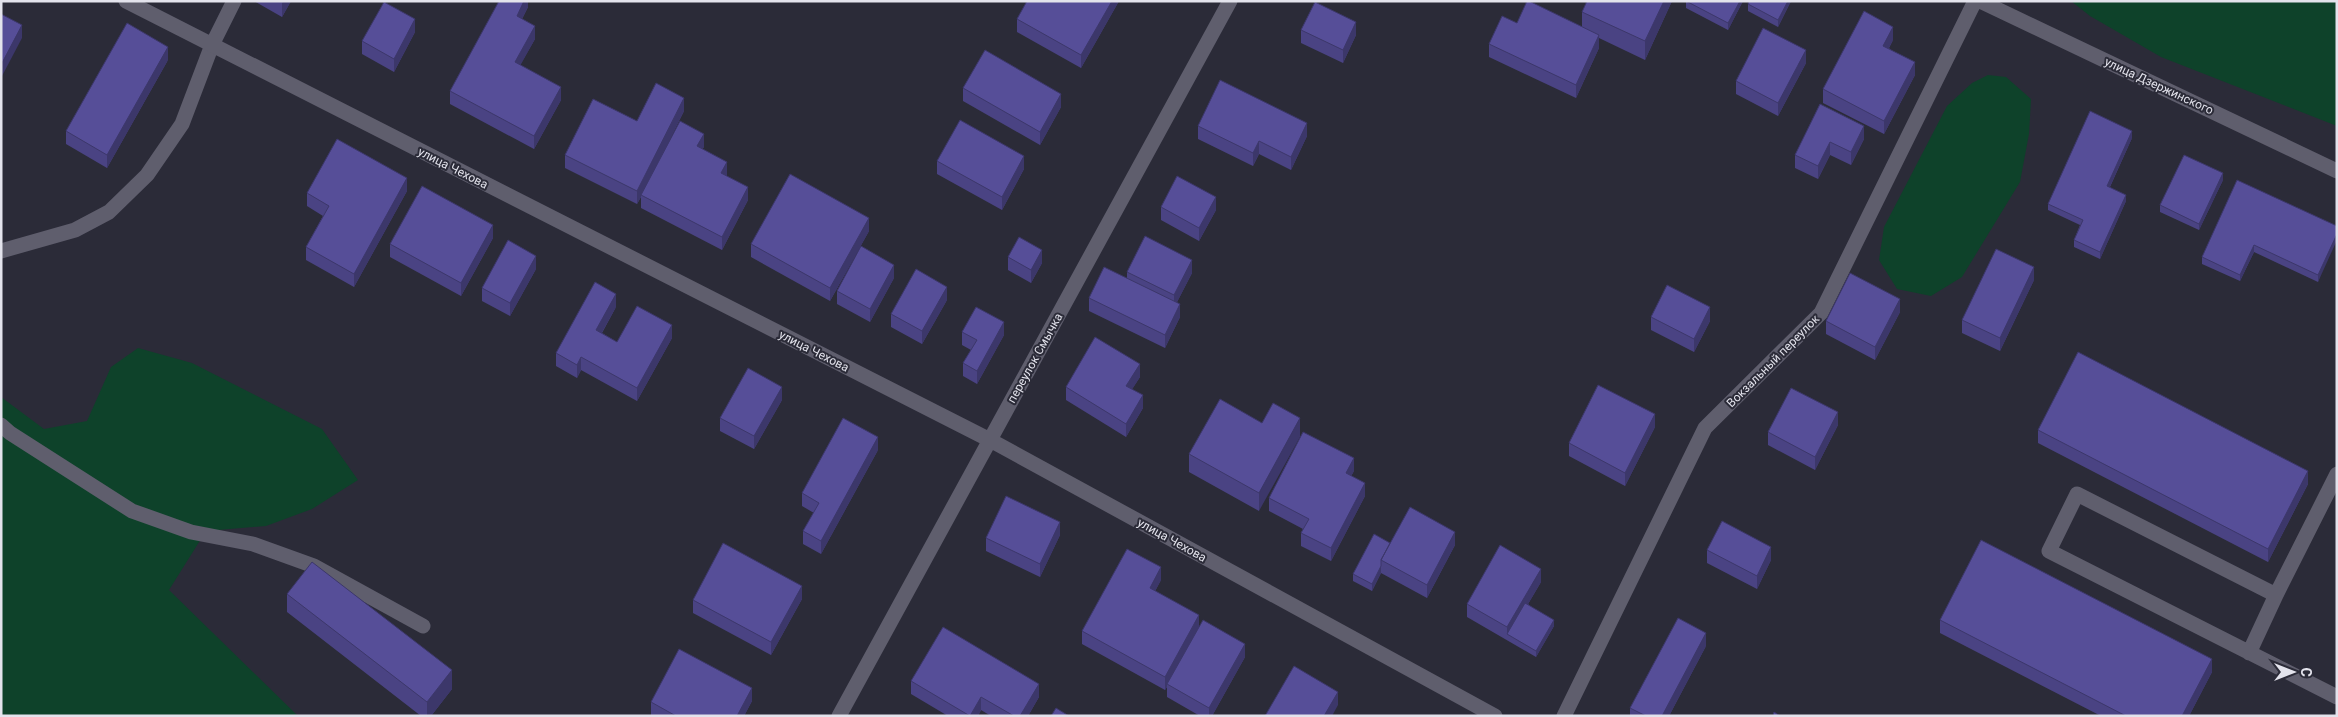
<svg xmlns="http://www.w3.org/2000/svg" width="2338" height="717" font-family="Roboto,sans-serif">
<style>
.green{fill:#0e422a}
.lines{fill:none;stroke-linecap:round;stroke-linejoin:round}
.lane{stroke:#5f5e6d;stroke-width:15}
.street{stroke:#5f5e6d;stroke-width:15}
.wall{fill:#4a4383}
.shaded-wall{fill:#3c376a}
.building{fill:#564e98;stroke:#3c376a}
.labels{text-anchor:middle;stroke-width:4;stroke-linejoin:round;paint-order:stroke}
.street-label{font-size:12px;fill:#e3e3ec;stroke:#2b2b38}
</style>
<rect width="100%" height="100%" fill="#2b2b38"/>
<path class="green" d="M2071 1H2337V126L2161 57 2090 16Z
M1988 75 2006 77 2031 99 2029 134 2020 182 1962 277 1931 296 1897 289 1879 260 1884 227 1947 106 1972 83Z
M138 348 192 363 322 429 358 480 312 509 266 526 206 531 169 590 298 716H1V397L44 429 87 421 111 367Z"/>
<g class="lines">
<path class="lane" d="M1 251 75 230 109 212 147 175 182 124 212 45
M1 425 10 433 132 511 191 532 253 544 314 566 423 626
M2337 474 2276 595 2077 494 2049 551 2337 697
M2249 653 2276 595"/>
<path class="street" d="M126 1 990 440 1495 716
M1980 1 2337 171
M212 45 234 1
M839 716 1230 1
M1564 716 1705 428 1821 313 1975 1"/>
</g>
<path class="wall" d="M254 1H291L282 17Z
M528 1V7L522 19 535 39 520 65 561 100 534 149 450 104V91Z
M1119 1 1081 68 1017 32V19Z
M1672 1 1645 60 1599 38V48L1576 98 1489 57V44L1517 23 1582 27V12Z
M1686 1H1743L1728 30 1686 8Z
M1791 1 1778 27 1748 11V4Z
M1301 30 1356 35 1343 63 1301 43Z
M415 32 394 72 362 54V41Z
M1893 40 1889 48 1915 75 1884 134 1823 103V89Z
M168 60 107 168 66 144V131Z
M1806 63 1778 116 1736 94V81Z
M963 88 1061 107 1040 145 963 101Z
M1820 104 1864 139 1851 165 1830 155 1818 179 1795 168V155Z
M684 111 662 155 704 147 702 149 748 200 722 250 641 208V197L637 204 565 168V155L637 121Z
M1198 126 1307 136 1291 170 1259 154 1253 166 1198 139Z
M2132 138 2110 187 2126 201 2100 259 2074 247V240L2080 225 2048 210V204Z
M937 161 1024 169 1002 210 937 174Z
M2223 180 2199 230 2160 212V205Z
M407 191 354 287 306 260V247L323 216 307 206V193Z
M1161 207 1216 210 1199 241 1161 220Z
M2337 226 2318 282 2254 252 2240 281 2202 264V257Z
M869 231 830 301 751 257V244Z
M493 238 461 296 390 257V244Z
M1008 257 1042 263 1031 283 1008 270Z
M536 269 510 316 482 301V288Z
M1127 272 1192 273 1177 302 1180 317 1165 348 1089 311V298L1127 279Z
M894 278 870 322 837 304V291Z
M2034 280 2000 351 1962 333V320Z
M947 300 922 344 891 327V314Z
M616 307 602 333 617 342 672 338 637 401 581 370 577 378 556 366V353Z
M1900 312 1875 360 1826 334V321Z
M1651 317 1710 321 1694 352 1651 330Z
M962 332 1004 335 977 384 963 376V363L971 350 962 345Z
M1140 377 1132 389 1143 408 1126 437 1066 400V387Z
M782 400 754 449 720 431V418Z
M1262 423 1259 511 1189 472V454Z
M1838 425 1815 470 1768 445V432Z
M1655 427 1625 486 1569 456V443Z
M2038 430 2308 484 2268 562 2038 443Z
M878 450 821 554 803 544V531L814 513 802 506V493Z
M1354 471 1351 476 1365 496 1331 561 1301 546V533L1303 529 1269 511V498Z
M1060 535 1040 577 986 551V538Z
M1390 543 1455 545 1427 598 1381 573 1372 591 1353 581V574Z
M1707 550 1771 560 1757 589 1707 563Z
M1161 580 1155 591 1199 627 1245 657 1212 716H1200L1167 697V687L1165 690 1082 644V631Z
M1541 582 1528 604 1554 626 1536 657 1467 617V604Z
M287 594 452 689 431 716H421L287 612Z
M802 599 771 655 693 613V600Z
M1940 620 2212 672 2189 716H2101L1940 633Z
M1706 646 1669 716H1630V708Z
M911 681 1039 697 1028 716H991L981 710 978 716H948L911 694Z
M752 701 744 716 651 715V702Z"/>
<path class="shaded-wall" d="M284 1H291L282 17V3Z
M524 1H528V7L517 29V16Z
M1112 1H1119L1081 68V55Z
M1664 1H1672L1645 60V41Z
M1740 1H1743L1728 30V23Z
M1788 1H1791L1778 27V20Z
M415 19V32L394 72V59Z
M1356 22V35L1343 63V50Z
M22 25V38L2 76V63Z
M535 26V39L515 75V62Z
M1893 27V40L1883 59V46Z
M1599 35V48L1576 98V85Z
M168 47V60L107 168V155Z
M1806 50V63L1778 116V103Z
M1915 62V75L1884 134V121Z
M561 87V100L534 149V136Z
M1061 94V107L1040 145V132Z
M684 98V111L642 195H641V197L637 204V191Z
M1307 123V136L1291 170V157Z
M1864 126V139L1851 165V152Z
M2132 131V138L2107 193V186Z
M704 134V147L697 159V146Z
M1259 141V154L1253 166V153Z
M1830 142V155L1818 179V166Z
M1024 156V169L1002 210V197Z
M727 162V175L721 186V173Z
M2223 173V180L2199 230V224Z
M407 178V191L354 287V274Z
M748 187V200L722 250V237Z
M2126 195V201L2100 259V252Z
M1216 197V210L1199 241V228Z
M869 218V231L830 301V288Z
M493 225V238L461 296V283Z
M2337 234V240L2318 282V275Z
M2254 245V252L2240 281V275Z
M1042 250V263L1031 283V270Z
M536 256V269L510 316V303Z
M1192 260V273L1174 308V295Z
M894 265V278L870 322V309Z
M2034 267V280L2000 351V338Z
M947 287V300L922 344V331Z
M616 294V307L596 343V330Z
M1900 299V312L1875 360V347Z
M1180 304V317L1165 348V335Z
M1710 307V321L1694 352V339Z
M1004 322V335L977 384V371Z
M672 325V338L637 401V388Z
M581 357V370L577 378V365Z
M1140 364V377L1126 399V386Z
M782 387V400L754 449V436Z
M1143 395V408L1126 437V424Z
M1838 412V425L1815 470V457Z
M1655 414V427L1625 486V473Z
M1300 418V437L1259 511V493Z
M878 437V450L821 554V541Z
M1354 458V471L1346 486V473Z
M2308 471V484L2268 562V549Z
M1365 483V496L1331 561V548Z
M1060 522V535L1040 577V564Z
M1455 532V545L1427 598V585Z
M1771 547V560L1757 589V576Z
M1381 566V573L1372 591V584Z
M1161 567V580L1150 601V588Z
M1541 569V582L1510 635 1507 634V640V627Z
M802 586V599L771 655V642Z
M1199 615V628L1167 684V687L1165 690V677Z
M1554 620V626L1536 657V651Z
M1706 633V646L1669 716H1662Z
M1245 644V657L1212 716H1209V708Z
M2212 659V672L2189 716H2182Z
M452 670V689L431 716H427V702Z
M1039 684V697L1028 716H1020Z
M752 688V701L744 716H737Z
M1338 692V705L1332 716H1324Z
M981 697V710L978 716H970Z"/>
<path class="building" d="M499 1H524L517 16 535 26 515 62 561 87 534 136 450 91Z
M1027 1H1112L1081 55 1017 19Z
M1527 1H1529L1599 35 1576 85 1489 44 1502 16 1517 23Z
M1587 1H1664L1645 41 1582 12Z
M1686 1H1740L1728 23Z
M1749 1H1788L1778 20 1748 4Z
M384 2 415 19 394 59 362 41Z
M1315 2 1356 22 1343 50 1301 30Z
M1864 11 1893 27 1883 46 1915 62 1884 121 1823 89Z
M1 14 22 25 2 63H1Z
M127 23 168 47 107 155 66 131Z
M1763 28 1806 50 1778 103 1736 81Z
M985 50 1061 94 1040 132 963 88Z
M1220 80 1307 123 1291 157 1259 141 1253 153 1198 126Z
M656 83 684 98 637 191 565 155 593 99 637 121Z
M1820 104 1864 126 1851 152 1830 142 1818 166 1795 155Z
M2090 111 2132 131 2107 186 2126 195 2100 252 2074 240 2083 220 2048 204Z
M960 120 1024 156 1002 197 937 161Z
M680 121 704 134 697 146 727 162 721 173 748 187 722 237 641 195Z
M337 139 407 178 354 274 306 247 329 206 307 193Z
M2184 155 2223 173 2199 224 2160 205Z
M790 174 869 218 830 288 751 244Z
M1177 176 1216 197 1199 228 1161 207Z
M2237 180 2337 226V234L2318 275 2254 245 2240 275 2202 257Z
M422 186 493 225 461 283 390 244Z
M1145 236 1192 260 1174 295 1127 272Z
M1019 237 1042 250 1031 270 1008 257Z
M508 240 536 256 510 303 482 288Z
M861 246 894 265 870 309 837 291Z
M1996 249 2034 267 2000 338 1962 320Z
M1104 267 1180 304 1165 335 1089 298Z
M916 269 947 287 922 331 891 314Z
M1850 273 1900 299 1875 347 1826 321Z
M595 282 616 294 596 330 617 342 637 306 672 325 637 388 581 357 577 365 556 353Z
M1667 285 1710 307 1694 339 1651 317Z
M976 307 1004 322 977 371 963 363 977 340 962 332Z
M1095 337 1140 364 1126 386 1143 395 1126 424 1066 387Z
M2078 352 2308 471 2268 549 2038 430Z
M748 368 782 387 754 436 720 418Z
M1598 385 1655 414 1625 473 1569 443Z
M1791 388 1838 412 1815 457 1768 432Z
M1220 399 1262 423 1273 403 1300 418 1259 493 1189 454Z
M843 418 878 437 821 541 803 531 819 503 802 493Z
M1303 432 1354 458 1346 473 1365 483 1331 548 1301 533 1309 519 1269 498Z
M1006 496 1060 522 1040 564 986 538Z
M1410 507 1455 532 1427 585 1381 560Z
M1722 521 1771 547 1757 576 1707 550Z
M1374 534 1390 543 1381 560V566L1372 584 1353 574Z
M1981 540 2212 659 2182 716H2126L1940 620Z
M723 543 802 586 771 642 693 600Z
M1500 545 1541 569 1507 627 1467 604Z
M1127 549 1161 567 1150 588 1199 615 1165 677 1082 631Z
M312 562 452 670 427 702 287 594Z
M1525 603 1554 620 1536 651 1507 634Z
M1678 618 1706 633 1662 716H1646L1630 708Z
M1203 620 1245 644 1209 708 1167 684Z
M943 627 1039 684 1020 716H1014L981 697 970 716 911 681Z
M679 649 752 688 737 716H676L651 702Z
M1294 666 1338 692 1324 716H1265Z
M1056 708 1069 716H1051Z
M1774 712 1780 716H1773Z"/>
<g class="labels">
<g class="street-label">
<text transform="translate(2159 86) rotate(25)" y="4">улица Дзержинского</text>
<text transform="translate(453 168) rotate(27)" y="4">улица Чехова</text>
<text transform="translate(814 351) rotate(27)" y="4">улица Чехова</text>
<text transform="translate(1035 358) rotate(-61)" y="4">переулок Смычка</text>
<text transform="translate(1773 361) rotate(-45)" y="4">Вокзальный переулок</text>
<text transform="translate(1172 540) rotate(29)" y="4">улица Чехова</text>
</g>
</g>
<rect width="2338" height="717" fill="none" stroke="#e3e3ec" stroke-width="5"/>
<g transform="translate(2293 672) rotate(90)" stroke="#2b2b38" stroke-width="4" paint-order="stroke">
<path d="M0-4L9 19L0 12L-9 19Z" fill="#e3e3ec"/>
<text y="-8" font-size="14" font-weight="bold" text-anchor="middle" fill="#e3e3ec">С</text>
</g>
</svg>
